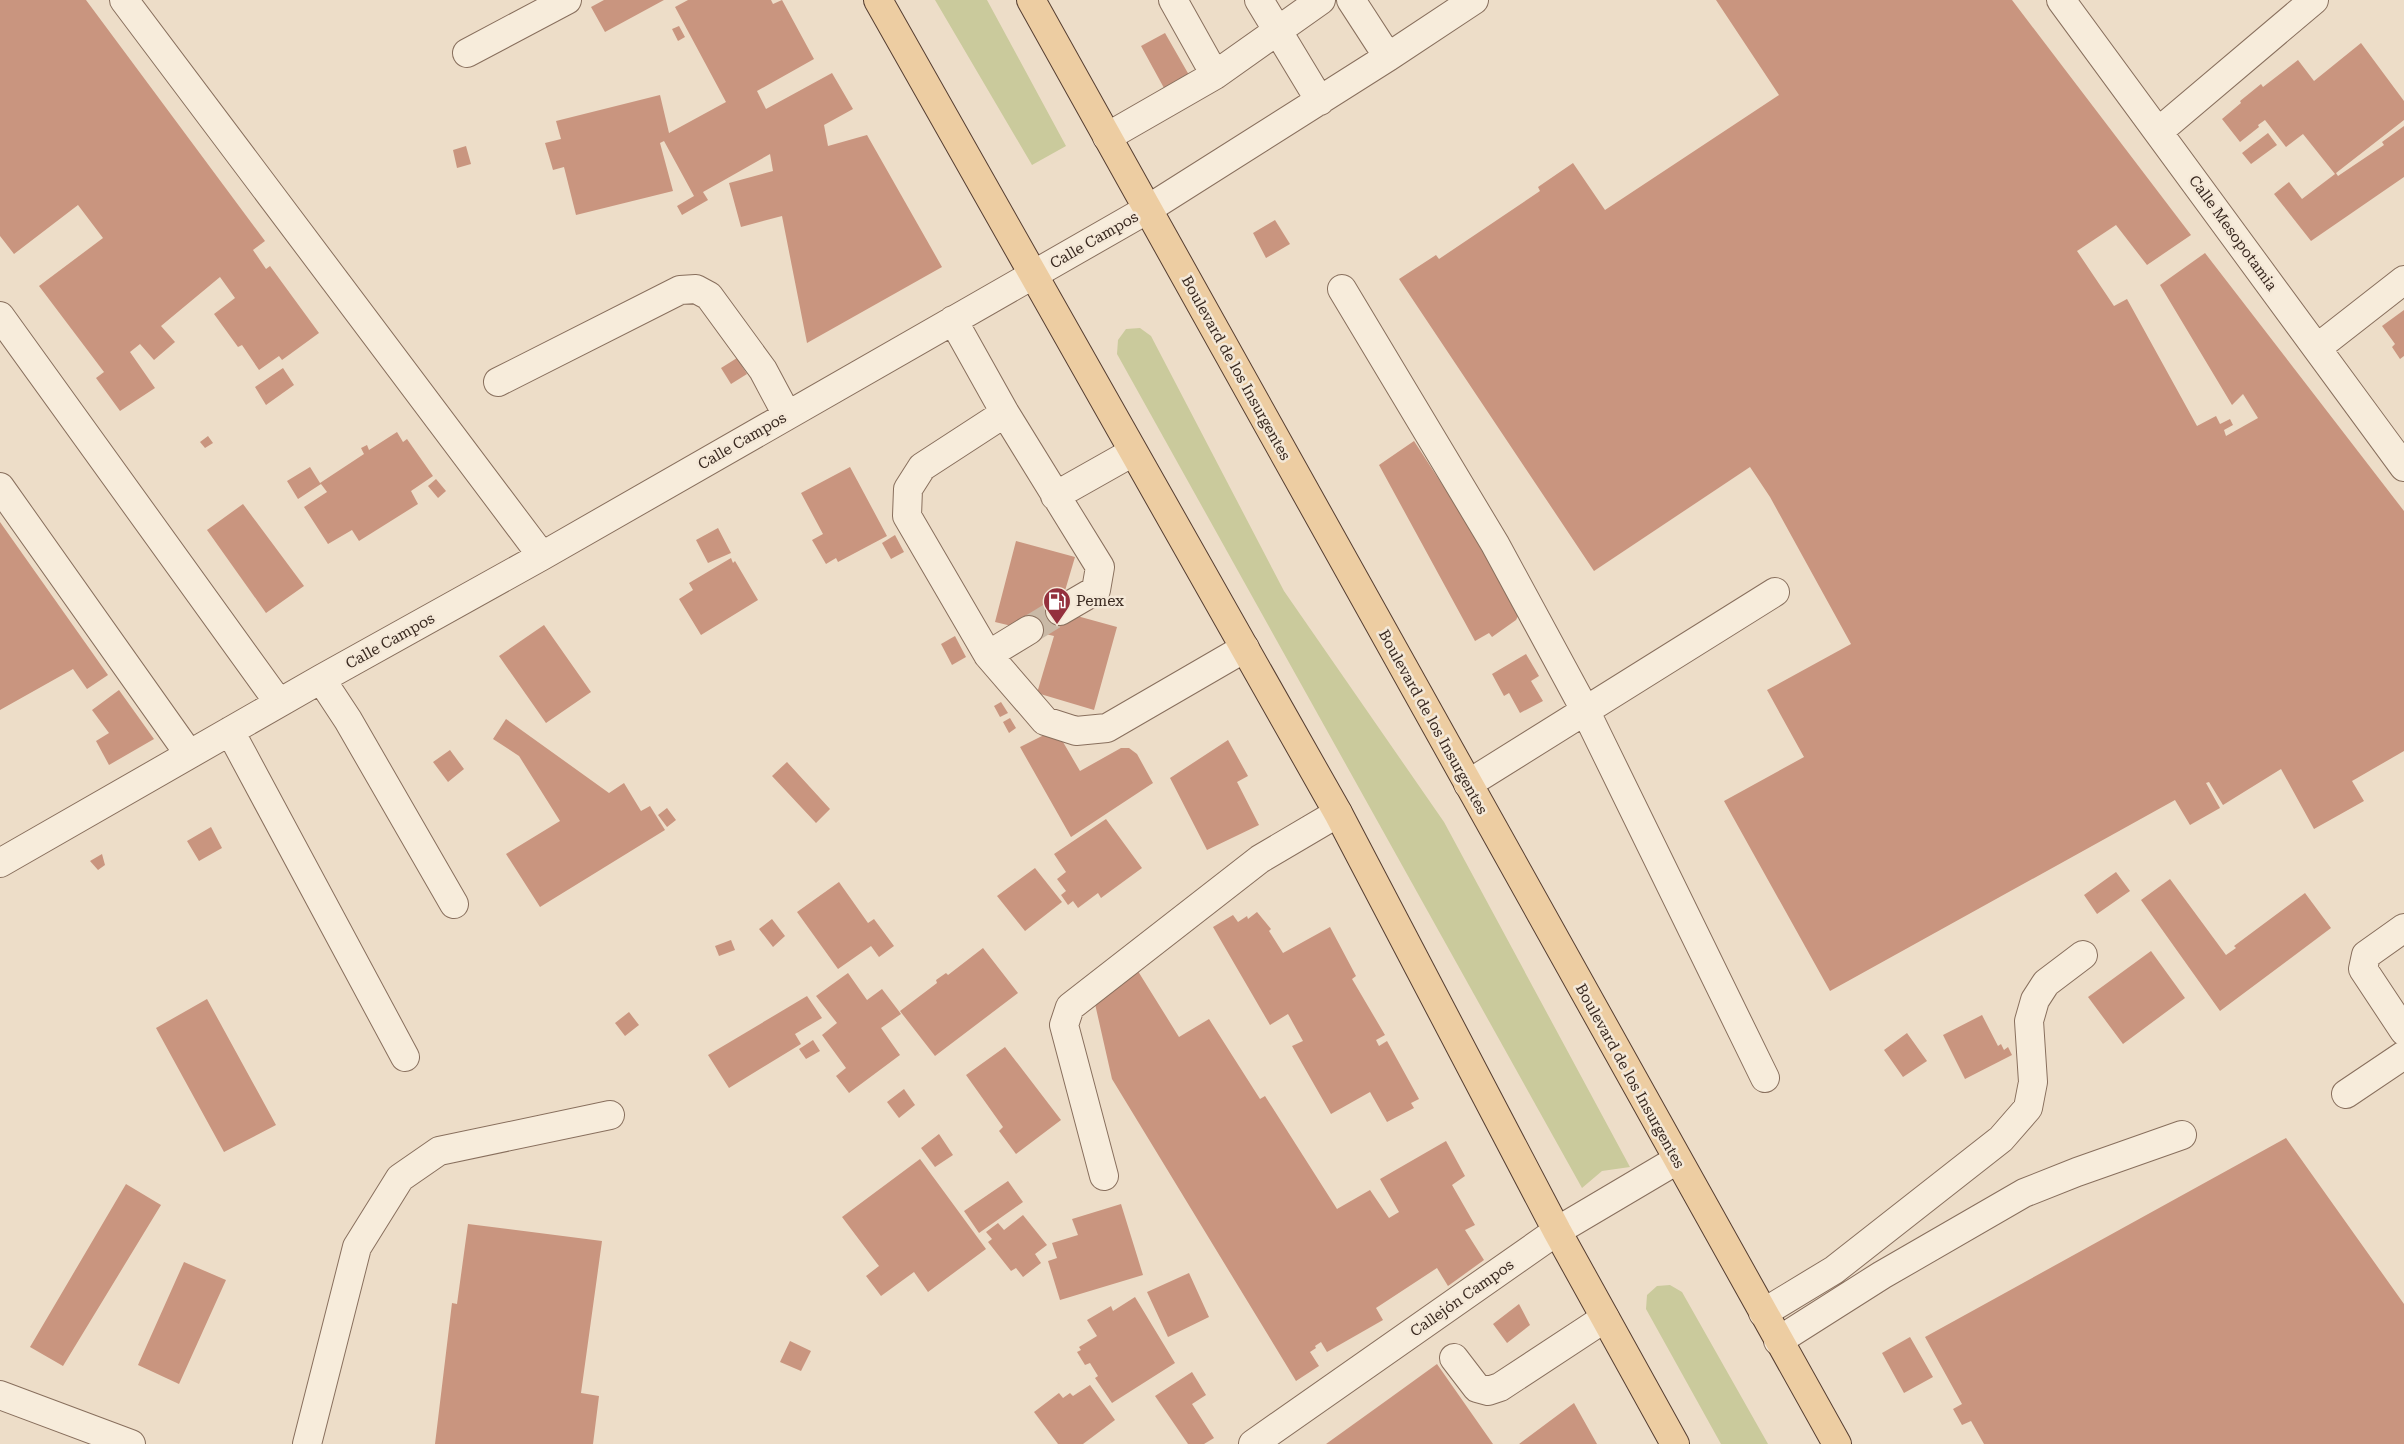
<svg xmlns="http://www.w3.org/2000/svg" width="2404" height="1444" font-family="'Roboto Serif',serif">
<style>
.green{fill:#caca9c}
.building{fill:#c9957f}
.lines{fill:none;stroke-linecap:round;stroke-linejoin:round}
.minor-tunnel{stroke:#c9b9a6;stroke-width:28;stroke-dasharray:28 14;stroke-linecap:butt}
.minor-casing{stroke:#886f5d;stroke-width:30}
.major-casing{stroke:#563e31;stroke-width:30}
.minor{stroke:#f7ecdb;stroke-width:28}
.major{stroke:#edcda2;stroke-width:28}
.labels{text-anchor:middle;stroke-width:5;stroke-linejoin:round;paint-order:stroke}
.street-label{font-size:15px;fill:#392920;stroke:#f4e8d7}
.poi-label{font-size:15px;fill:#392920;stroke:#f4e8d7;text-anchor:start}
</style>
<rect width="100%" height="100%" fill="#edddc8"/>
<path class="green" d="M935 0H987L1066 146 1032 165Z
M1140 328 1151 336 1284 591 1444 822 1630 1167 1602 1171 1582 1188 1117 354 1118 340 1126 329Z
M1670 1285 1682 1292 1768 1444H1721L1646 1309 1647 1295 1657 1286Z"/>
<path class="building" d="M0 0H86L265 241 253 250 266 269 270 266 319 333 282 360 279 356 259 370 242 345 238 347 214 314 235 298 220 277 161 326 175 342 154 360 140 344 130 352 155 388 120 411 96 378 104 372 39 286 103 238 78 205 14 254 0 236Z
M604 0H664L605 32 591 7Z
M688 0H771L773 4 782 0 814 59 757 91 766 109 832 73 853 109 824 125 828 146 867 135 942 267 807 343 782 216 741 227 729 183 773 171 770 154 703 192 708 200 682 215 677 206 694 196 664 141 660 143 673 191 576 215 564 167 553 170 545 143 561 139 556 121 660 95 669 133 726 102 675 7Z
M1716 0H2012L2191 235 2147 265 2116 225 2077 251 2114 306 2127 299 2197 426 2216 416 2220 424 2230 419 2233 425 2224 430 2226 436 2258 418 2243 394 2232 405 2160 285 2205 253 2404 511V751L2352 781 2364 801 2314 829 2281 769 2223 805 2209 782 2206 783 2220 808 2190 825 2175 800 1830 991 1724 801 1804 757 1767 690 1851 644 1770 497 1750 467 1594 571 1399 279 1436 255 1439 259 1540 191 1538 187 1573 163 1605 210 1779 95Z
M679 26 685 37 678 41 672 29Z
M1165 33 1189 75 1164 88 1141 46Z
M2361 43 2404 101V120L2336 173 2338 176 2384 145 2382 142 2404 126V177L2311 241 2274 194 2289 182 2302 199 2335 174 2303 134 2286 147 2265 120 2258 125 2259 127 2240 142 2222 119 2241 103 2240 101 2261 84 2263 87 2298 60 2314 81Z
M2268 133 2277 145 2251 164 2242 153Z
M466 146 471 164 457 168 453 150Z
M1275 220 1290 244 1266 258 1253 233Z
M2404 310V356L2400 359 2392 347 2395 344 2382 326Z
M737 358 747 374 731 384 721 368Z
M283 368 294 385 266 405 255 387Z
M397 432 403 442 407 439 433 476 411 491 418 504 359 541 352 530 328 544 304 507 327 492 321 484 298 499 287 481 310 467 320 483 364 454 361 448 367 445 369 450Z
M208 436 213 443 205 448 200 442Z
M1414 441 1519 603 1521 610 1516 620 1492 637 1489 633 1475 641 1379 465Z
M850 467 887 536 838 562 836 558 826 564 812 540 823 534 801 493Z
M436 479 446 491 438 498 428 486Z
M243 504 304 586 266 613 207 530Z
M0 522 108 675 87 689 73 669 0 710Z
M718 528 731 553 708 563 696 540Z
M895 535 904 552 891 559 882 543Z
M1016 541 1075 557 1059 611 1117 627 1094 710 1037 693 1054 636 995 622Z
M731 558 733 563 735 561 758 600 701 635 679 599 693 590 689 583Z
M544 625 591 692 546 723 499 656Z
M955 636 966 657 952 665 941 644Z
M1526 654 1539 676 1531 681 1543 701 1520 713 1509 693 1504 696 1492 674Z
M119 690 154 739 109 765 96 741 109 733 92 710Z
M1001 702 1008 713 1000 717 994 706Z
M1010 718 1016 728 1009 733 1003 722Z
M506 719 609 793 624 783 641 811 650 806 665 830 540 907 506 854 560 821 519 756 493 739Z
M1044 735 1058 738 1063 742 1080 771 1121 748H1129L1137 754 1153 783 1071 837 1020 747Z
M1228 740 1248 776 1237 782 1259 825 1207 850 1170 778Z
M450 750 464 769 448 782 433 762Z
M787 762 830 809 816 823 772 776Z
M667 808 676 820 667 827 658 815Z
M1106 819 1142 868 1101 898 1098 893 1078 908 1073 901 1068 905 1061 895 1066 891 1057 879 1066 872 1054 854Z
M211 827 222 848 199 861 187 841Z
M102 854 105 865 98 870 90 861Z
M1035 868 1062 902 1025 931 997 896Z
M2116 872 2130 891 2097 914 2084 895Z
M2170 879 2226 955 2236 948 2234 946 2305 893 2331 928 2220 1011 2141 900Z
M839 882 868 923 874 919 894 946 879 957 871 946 838 969 797 912Z
M1257 912 1271 929 1269 931 1283 953 1330 927 1356 976 1352 979 1385 1035 1376 1040 1379 1046 1387 1041 1419 1099 1411 1103 1414 1108 1387 1122 1370 1092 1331 1114 1292 1046 1303 1041 1288 1014 1270 1025 1213 927 1233 915 1238 922 1247 916 1248 919Z
M772 919 785 936 773 947 759 929Z
M731 940 735 950 719 956 715 946Z
M983 948 1018 993 935 1056 900 1011 937 983 936 980 946 973 948 975Z
M2151 951 2185 998 2123 1044 2088 997Z
M1136 968 1179 1037 1209 1019 1260 1099 1265 1096 1337 1209 1370 1190 1389 1218 1399 1212 1380 1179 1446 1141 1465 1176 1452 1185 1475 1225 1465 1230 1484 1260 1448 1286 1437 1268 1376 1308 1383 1320 1327 1352 1321 1342 1315 1346 1316 1348 1310 1352 1319 1366 1296 1381 1112 1079 1093 995Z
M848 973 867 1000 882 989 901 1014 881 1028 900 1055 849 1093 836 1076 846 1068 822 1035 837 1023 816 996Z
M807 996 822 1018 795 1034 801 1044 729 1088 708 1055Z
M207 999 276 1125 224 1152 156 1028Z
M629 1012 639 1025 625 1036 615 1023Z
M1982 1015 1998 1046 2001 1044 2004 1050 2008 1047 2012 1055 1965 1079 1943 1035Z
M1907 1033 1927 1061 1903 1077 1884 1050Z
M813 1040 820 1051 806 1059 799 1049Z
M1005 1047 1061 1120 1016 1154 999 1131 1003 1127 966 1075Z
M904 1089 915 1105 899 1118 887 1102Z
M939 1134 953 1155 935 1167 921 1148Z
M2286 1138 2404 1304V1444H1984L1971 1421 1962 1425 1953 1409 1962 1404 1925 1337Z
M920 1159 986 1249 928 1292 914 1272 881 1296 866 1276 879 1266 842 1217Z
M1008 1181 1023 1202 979 1233 964 1211Z
M126 1184 161 1205 63 1366 30 1347Z
M1121 1204 1143 1275 1060 1300 1048 1261 1057 1258 1052 1243 1078 1235 1072 1219Z
M1023 1215 1047 1245 1035 1254 1041 1263 1023 1277 1016 1268 1011 1271 988 1242 992 1239 986 1232 998 1223 1004 1230Z
M468 1224 602 1241 581 1393 599 1396 593 1444H435L452 1303 457 1304Z
M184 1262 226 1280 179 1384 138 1365Z
M1189 1273 1209 1317 1168 1337 1147 1292Z
M1135 1297 1175 1363 1112 1403 1095 1378 1098 1376 1090 1363 1085 1365 1077 1352 1081 1350 1079 1347 1097 1336 1087 1320 1111 1306 1113 1311Z
M1519 1304 1530 1325 1507 1343 1493 1324Z
M1910 1337 1933 1377 1904 1393 1882 1353Z
M790 1341 811 1351 801 1371 780 1362Z
M1437 1364 1493 1444H1326L1390 1398Z
M1192 1372 1206 1395 1192 1404 1214 1438 1204 1444H1188L1155 1396Z
M1090 1385 1115 1420 1083 1444H1058L1034 1412 1059 1393 1063 1398 1070 1393 1073 1396Z
M1574 1403 1597 1444H1519Z"/>
<g class="lines">
<path class="minor-tunnel" d="M1029 630 1060 611"/>
<g class="minor-casing">
<path id="minor" d="M124 0 542 556
M1173 0 1215 75
M1259 0 1320 101
M1351 0 1388 57
M2061 0 2404 467
M467 53 567 0
M2158 132 2314 0
M1107 137 1215 75 1321 0
M1342 289 1495 544 1585 710 1765 1078
M0 316 279 703
M953 320 1005 413 1100 567 1096 590 1060 611
M2317 348 2404 280
M498 382 680 290 696 289 709 296 763 370 787 415
M1005 413 922 467 908 489 907 516 988 655 1029 630
M0 487 189 754
M1055 496 1133 452
M988 655 1045 721 1076 731 1107 728 1245 648
M321 679 348 720 454 904
M230 731 405 1057
M1468 784 1775 592
M0 863 321 679 542 556 1148 209 1388 57 1474 0
M2404 928 2366 955 2363 969 2404 1031
M2346 1094 2404 1055
M1104 1176 1064 1025 1070 1007 1260 859 1338 813
M1763 1313 1834 1270 2001 1139 2028 1108 2033 1082 2029 1021 2035 1000 2046 983 2083 955
M1778 1341 1882 1275 2024 1193 2077 1172 2182 1135
M1454 1358 1477 1388 1488 1391 1500 1387 1605 1318
M0 1395 131 1444
M307 1444 357 1247 400 1178 439 1151 610 1115
M1253 1444 1557 1231 1677 1160"/>
</g>
<g class="major-casing">
<path id="major" d="M878 0 1338 813 1557 1231 1675 1444
M1031 0 1837 1444"/>
</g>
<use href="#minor" class="minor"/>
<use href="#major" class="major"/>
</g>
<defs>
<g id="fuel-pin" transform="scale(1.4375)"><path d="M0 17L-7.5 6A9.5 9.5 0 1 1 7.5 6Z" fill="#94303d" stroke="#f4e8d7"/><path d="M-5.5-6h7V0h2V4h1.3V-2.5L3-4.5l.8-.8L6-3V5H2.5V1h-1V6h-7ZM-4.2-4.7v3.2H.2V-4.7Z" fill="#fff"/></g>
</defs>
<g fill-rule="evenodd">
<use href="#fuel-pin" x="1057" y="601"/>
</g>
<g class="labels">
<g class="street-label">
<text transform="translate(2233 233) rotate(54)" y="5">Calle Mesopotamia</text>
<text transform="translate(1094 240) rotate(-30)" y="5">Calle Campos</text>
<text transform="translate(1236 368) rotate(61)" y="5">Boulevard de los Insurgentes</text>
<text transform="translate(742 441) rotate(-30)" y="5">Calle Campos</text>
<text transform="translate(390 641) rotate(-29)" y="5">Calle Campos</text>
<text transform="translate(1433 722) rotate(61)" y="5">Boulevard de los Insurgentes</text>
<text transform="translate(1630 1076) rotate(61)" y="5">Boulevard de los Insurgentes</text>
<text transform="translate(1462 1298) rotate(-35)" y="5">Callejón Campos</text>
</g>
<g class="poi-label">
<text x="1076" y="606">Pemex</text>
</g>
</g>
</svg>
